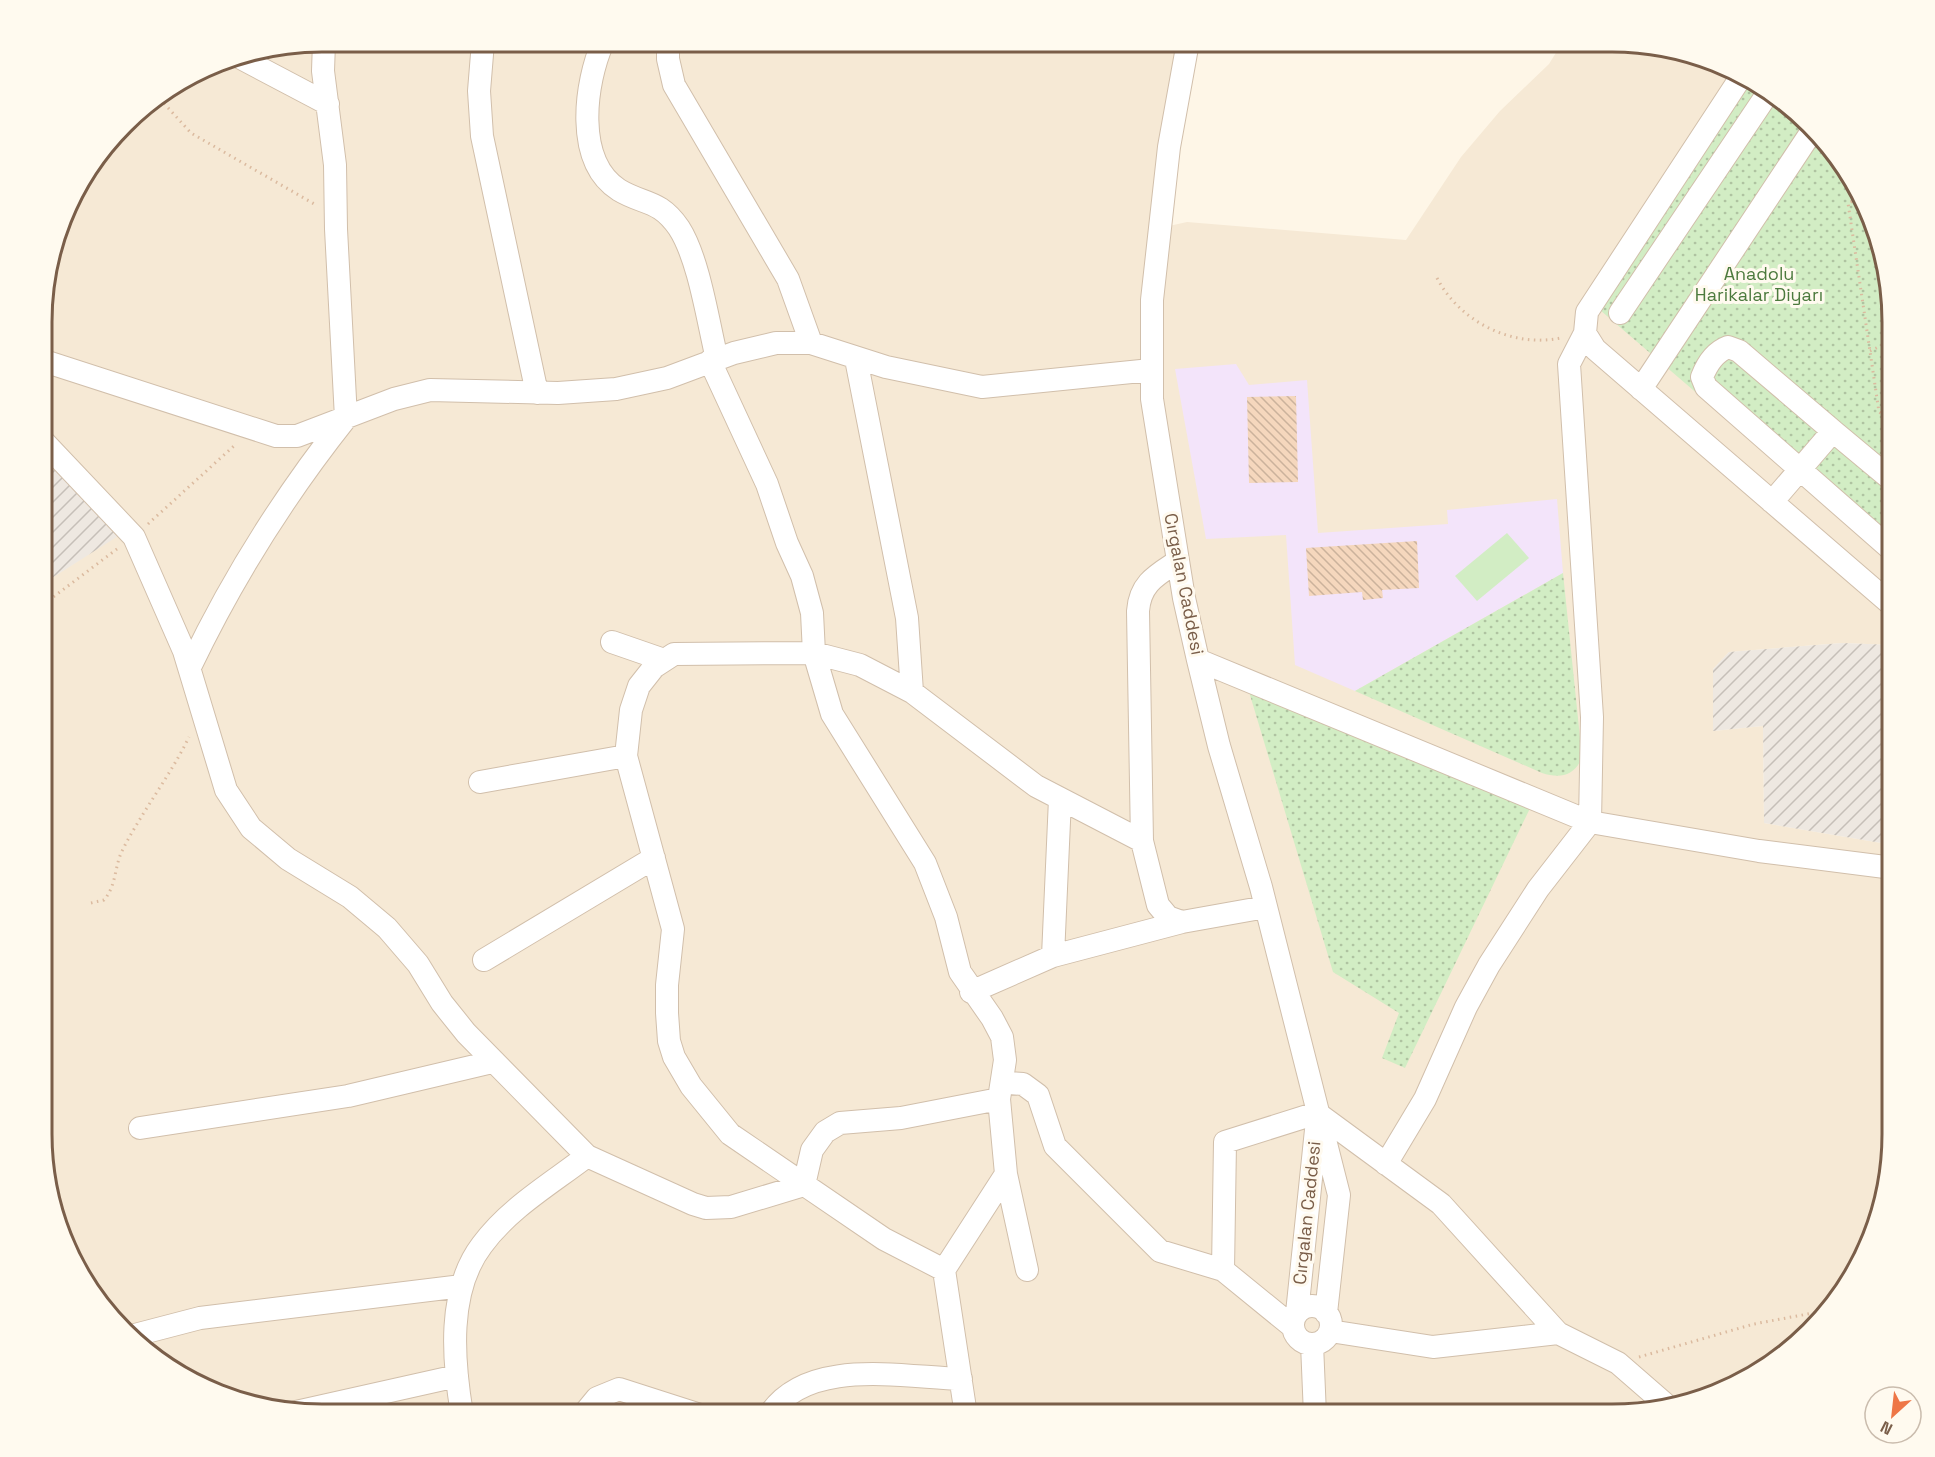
<svg xmlns="http://www.w3.org/2000/svg" width="1935" height="1457" font-family="'Space Grotesk',sans-serif">
<style>
.residential{fill:#f6e9d5}
.industrial{fill:url(#industrial-furrows)}
.education{fill:#f3e4fa}
.green{fill:#d2edc4}
.park{fill:url(#park-dots)}
.building{fill:url(#building-back-hatch)}
.lines{fill:none;stroke-linecap:round;stroke-linejoin:round}
.minor-casing{stroke:#d1bfab;stroke-width:24}
.path{stroke:#dbba9f;stroke-width:3;stroke-dasharray:1.5 4.5;stroke-linecap:butt}
.minor{stroke:#fff;stroke-width:22}
.labels{text-anchor:middle;stroke-width:6;stroke-linejoin:round;paint-order:stroke}
.park-label{font-size:18px;fill:#4c7a3d;stroke:#fffaef}
.street-label{font-size:18px;fill:#7a5e49;stroke:#fffaef}
.rim{fill:none;stroke:#7a5e49;stroke-width:3}
</style>
<defs>
<pattern id="industrial-furrows" width="10" height="10" patternUnits="userSpaceOnUse" patternTransform="scale(1.5)"><rect width="10" height="10" fill="#eee8e1"/><path d="M-1 1l2-2M0 10L10 0M9 11l2-2" fill="none" stroke="#c6bfb8"/></pattern>
<pattern id="park-dots" width="8" height="8" patternUnits="userSpaceOnUse" patternTransform="scale(1.5)"><rect width="8" height="8" fill="#d2edc4"/><path d="M2 2h.1M6 6h.1" fill="none" stroke="#afc3a1" stroke-width="1.8" stroke-linecap="round"/></pattern>
<pattern id="building-back-hatch" width="6" height="6" patternUnits="userSpaceOnUse" patternTransform="scale(1.5)"><rect width="6" height="6" fill="#f5d7bd"/><path d="M-1 5l2 2M0 0l6 6M5-1l2 2" fill="none" stroke="#cbb29c"/></pattern>
</defs>
<rect width="100%" height="100%" fill="#fef6e7"/>
<path class="residential" d="M323 42H1189L1169 226 1187 222 1406 240 1461 157 1500 111 1549 64 1562 43H1630L1719 63 1747 81 1893 562V645L1842 643 1729 652 1713 669V731L1763 726 1764 823 1893 845 1892 1153 1871 1242 1824 1319 1736 1386 1612 1415 305 1414 216 1394 138 1346 71 1259 43 1153 44 583 133 525 44 435V286L79 183 138 111 232 57Z"/>
<path class="industrial" d="M44 435 134 526 44 583Z
M1842 643 1893 645V845L1764 823 1763 726 1713 731V669L1729 652Z"/>
<path class="education" d="M1236 364 1249 385 1307 380 1318 533 1448 524 1447 510 1557 499 1563 573 1355 691 1295 665 1286 535 1206 539 1175 369Z"/>
<path class="green" d="M1507 533 1529 558 1477 601 1455 576Z"/>
<path class="park" d="M1747 81 1797 111 1864 199 1893 323V562L1600 310Z
M1563 573 1582 757C1575 776 1560 779 1542 773L1355 691Z
M1244 675 1534 800 1405 1068 1382 1058 1399 1013 1333 972Z"/>
<path class="building" d="M1296 396 1298 482 1249 483 1247 397Z
M1417 541 1419 588 1382 590 1383 598 1363 600 1362 592 1309 596 1306 548Z"/>
<g class="lines">
<g class="minor-casing">
<path id="minor" d="M483 42 479 91 482 136 537 393
M603 42C585 83 574 161 619 190 644 205 659 199 679 228 699 259 708 322 717 359
M668 42V59L674 85 788 279 811 343
M1188 42 1169 147 1152 300V399L1184 598 1198 660 1219 746 1261 887 1339 1195 1326 1313
M237 56 328 104
M1741 77 1587 312 1585 333 1595 349 1893 606
M1620 313 1768 93
M856 359 907 618 912 692
M44 361 276 436H297L394 399 430 390 558 393 616 389 667 378 734 353 776 343H811L886 367 982 387 1151 370
M710 361 767 484 787 543 802 576 812 613 814 653 832 714 925 863 946 917 960 972 992 1018 1002 1037 1005 1060 999 1099 1006 1174 944 1270 966 1415
M1641 389 1812 131
M1833 431 1739 351 1728 347C1715 352 1707 364 1702 377L1706 387 1893 551
M44 442 134 537 184 651 226 790 251 828 288 859 350 897 387 928 418 964 442 1003 466 1033 587 1156 693 1204 706 1208 731 1207 804 1185 812 1150 825 1132 840 1123 901 1118 999 1099
M1772 502 1833 431 1893 481
M1178 561C1157 575 1140 583 1138 611L1142 841 1158 905 1168 917 1182 922 1266 907
M612 642 664 660
M1198 660 1590 822 1759 851 1893 868
M190 667C233 577 284 496 346 418L336 229 335 165 323 71 324 42
M480 782 626 756
M1053 956 1060 799
M484 960 654 858
M971 992 1053 956 1182 922
M1002 1086 1009 1083 1023 1084 1038 1095 1055 1146 1160 1251 1223 1270
M1317 1113 1441 1204 1558 1333 1618 1363 1664 1403
M140 1128 348 1096 492 1062
M1386 1164 1425 1099 1466 1007 1489 965 1538 889 1590 822 1592 717 1569 364 1585 333
M1006 1174 1027 1270
M944 1270 884 1239 730 1134 691 1086 674 1057 669 1041 667 1013V985L673 929 626 756 631 710 639 686 654 667 674 654 814 653 860 665 912 692 1036 786 1142 841
M1293 1325a19 19 0 1 1 38 0a19 19 0 1 1-38 0Z
M1297 1313 1316 1130
M1293 1327 1223 1270 1225 1142 1317 1113
M1330 1331 1433 1347 1558 1333
M131 1336 200 1318 462 1286
M1312 1344 1315 1415
M296 1412 457 1376
M462 1414C453 1360 447 1291 482 1245 509 1208 552 1183 587 1156
M583 1415 597 1398 619 1389 700 1415
M769 1415C807 1357 900 1377 961 1379"/>
</g>
<path class="path" d="M160 99 191 133 316 205
M1863 197 1848 203 1879 412 1893 421
M1437 278C1460 322 1512 348 1561 338
M1870 351 1893 340
M148 524 236 444
M44 604 117 549
M91 903 104 900C117 885 114 866 123 849 143 810 170 776 189 737
M1639 1357 1754 1324 1829 1310"/>
<use href="#minor" class="minor"/>
</g>
<g class="labels">
<g class="park-label">
<text x="1759" y="280">Anadolu<tspan x="1759" dy="21">Harikalar Diyarı</tspan></text>
</g>
<g class="street-label">
<text transform="translate(1184 584) rotate(79)" y="6">Cırgalan Caddesi</text>
<text transform="translate(1307 1213) rotate(-84)" y="6">Cırgalan Caddesi</text>
</g>
</g>
<path d="M0 0H1935V1457H0ZM322 52H1612A270 270 0 0 1 1882 322V1134A270 270 0 0 1 1612 1404H322A270 270 0 0 1 52 1134V322A270 270 0 0 1 322 52Z" fill="#fffaef" fill-rule="evenodd"/>
<path class="rim" d="M322 52H1612A270 270 0 0 1 1882 322V1134A270 270 0 0 1 1612 1404H322A270 270 0 0 1 52 1134V322A270 270 0 0 1 322 52Z"/>
<g transform="translate(1893 1415) rotate(207)"><circle r="28" fill="#fffaef" stroke="#cabcad" stroke-width="1.5"/>
<path d="M0-4.5L10 22L0 15L-10 22Z" fill="#ee7646"/>
<text y="-9" font-size="16" font-weight="bold" text-anchor="middle" fill="#7a5e49">N</text>
</g>
</svg>
